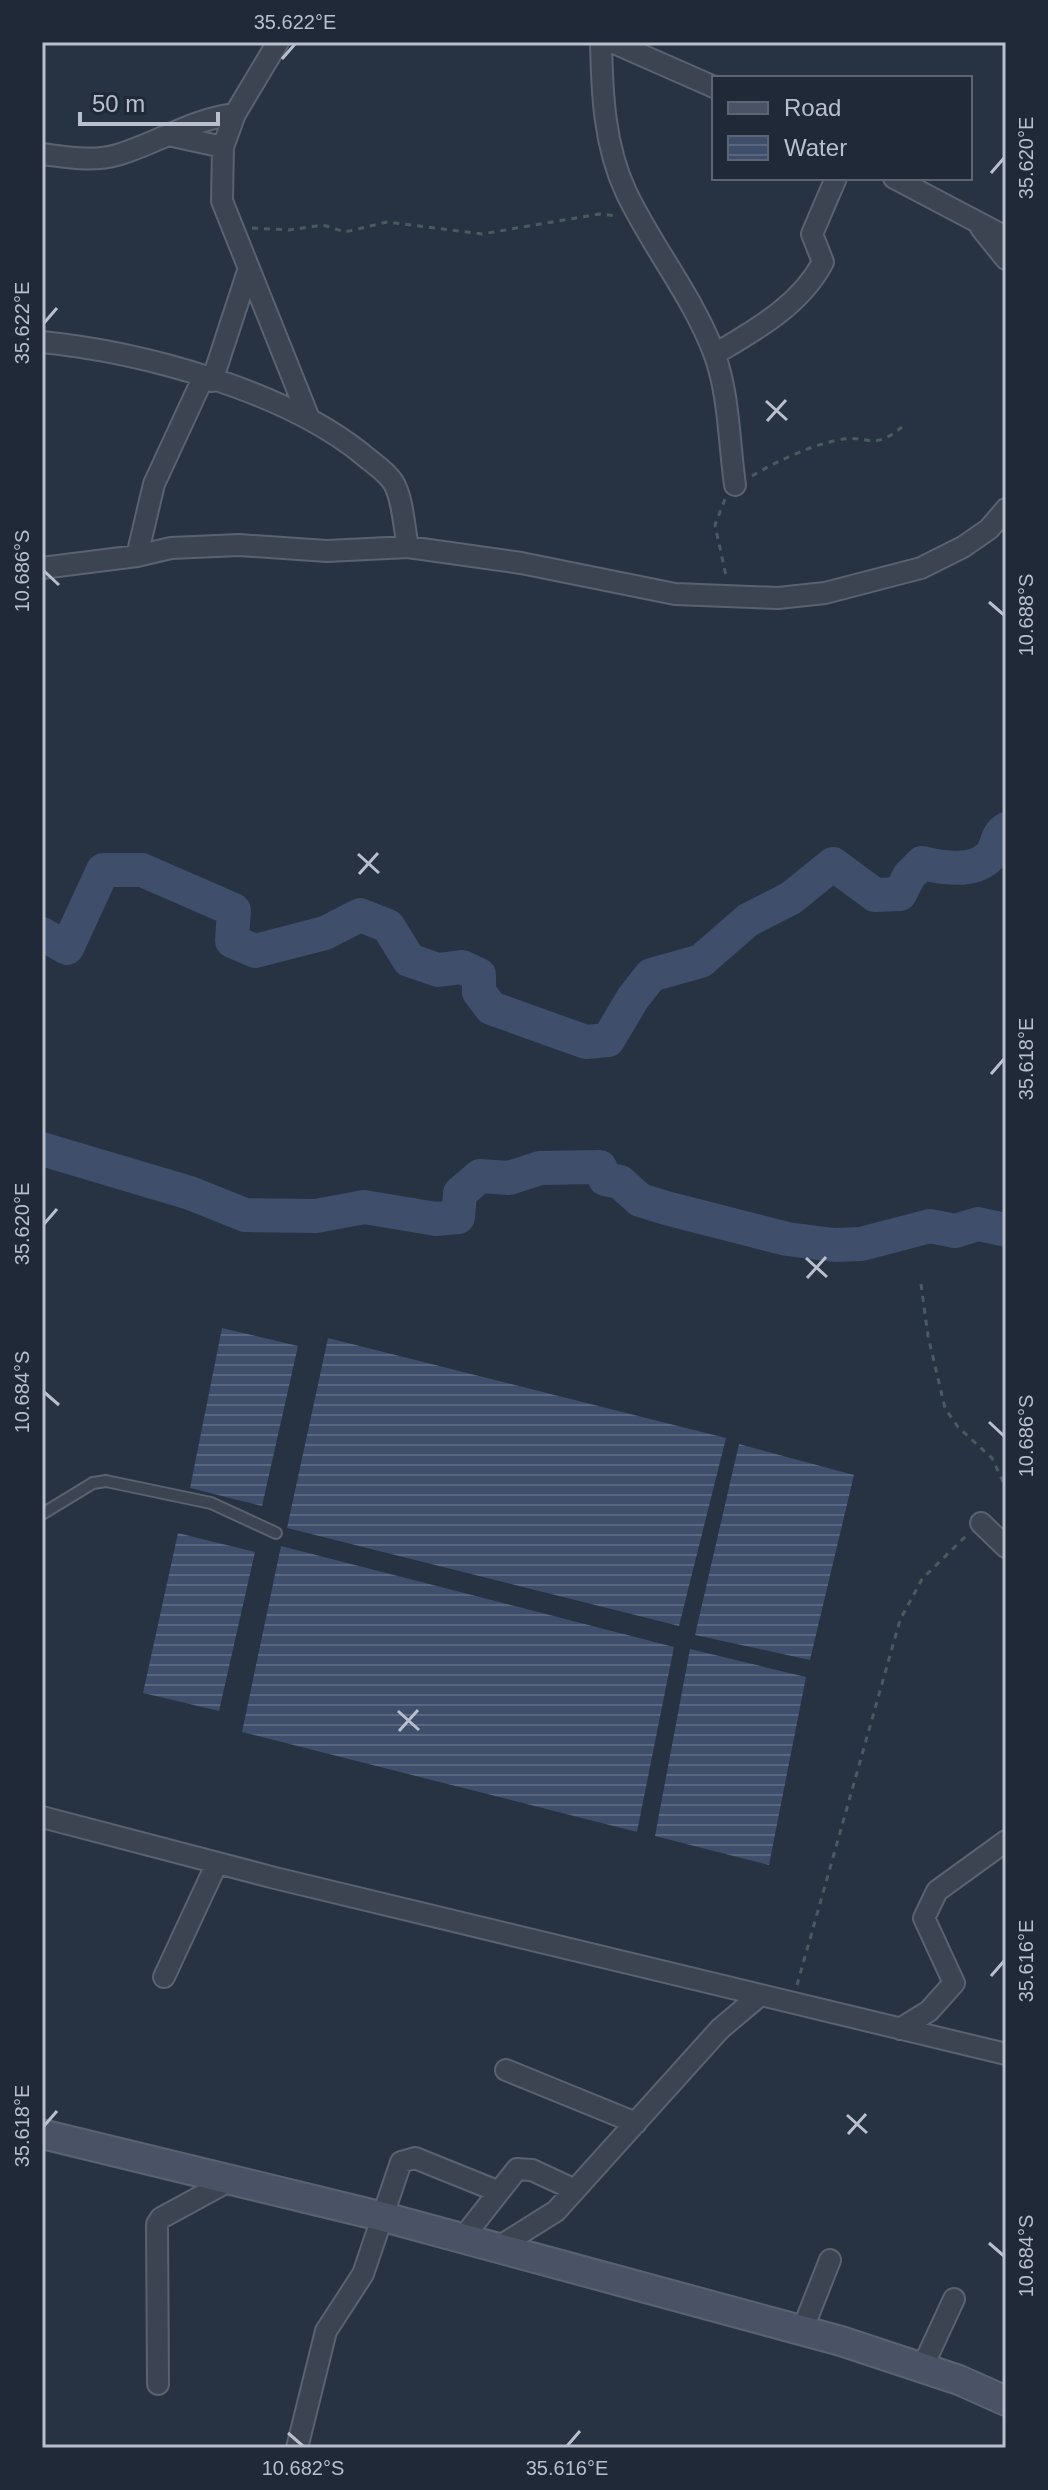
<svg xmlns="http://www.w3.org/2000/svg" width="1048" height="2490" font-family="Helvetica,sans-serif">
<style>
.water{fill:url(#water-rules)}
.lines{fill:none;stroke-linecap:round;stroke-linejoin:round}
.river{stroke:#3e4e6b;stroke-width:34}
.service-casing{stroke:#5a6270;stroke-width:14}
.minor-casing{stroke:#5a6270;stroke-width:24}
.secondary-casing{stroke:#5a6270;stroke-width:32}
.path{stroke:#485c60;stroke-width:3;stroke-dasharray:6 6;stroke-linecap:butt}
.service{stroke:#3c4452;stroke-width:10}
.minor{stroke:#3c4452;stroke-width:20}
.secondary{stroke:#4a5365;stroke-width:28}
.ticks{fill:none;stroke:#b9bfcc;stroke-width:3}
.neatline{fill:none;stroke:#b9bfcc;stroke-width:3}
.ticks-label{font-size:20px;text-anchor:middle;fill:#b9bfcc}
</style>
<defs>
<pattern id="water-rules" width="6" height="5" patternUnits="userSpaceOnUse" patternTransform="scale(2)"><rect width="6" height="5" fill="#3e4e6b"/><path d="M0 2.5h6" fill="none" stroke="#58667f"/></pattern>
</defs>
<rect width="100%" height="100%" fill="#273243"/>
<path class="water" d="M222 1328 298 1346 262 1506 190 1488Z
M328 1338 726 1438 679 1626 287 1528Z
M739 1444 854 1475 810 1660 695 1635Z
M178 1533 255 1552 219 1711 143 1693Z
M281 1546 674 1647 637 1832 242 1732Z
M690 1649 806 1677 769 1865 655 1836Z"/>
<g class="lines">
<path class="river" d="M42 934 67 948 103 870H142L234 910 232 941 255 951 325 933 360 915 388 926 409 960 438 970 462 967 479 975V992L491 1008 586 1042 608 1040 633 998 651 975 701 961 748 920 791 898 833 864 875 895 900 894 909 876 922 863C942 868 974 873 990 856 998 847 995 836 1006 829
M42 1149 190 1193 245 1215 316 1216 364 1207 436 1219 458 1217 460 1193 480 1176 509 1178 540 1168 600 1167 605 1179 620 1182 640 1200 666 1208 787 1239 834 1245 861 1244 930 1226 955 1231 978 1224 1006 1230"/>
<g class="service-casing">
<path id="service" d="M42 1514 93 1483 106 1481 211 1503 276 1533"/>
</g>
<g class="minor-casing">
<path id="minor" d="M278 42 235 114 223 147 222 201 308 416
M601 42C602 93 604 145 626 192 652 247 692 295 714 353 729 393 729 442 735 485
M612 42 714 87
M168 135 223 147
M42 154C67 157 93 162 117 155 158 143 192 119 235 114
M894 178 1006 237
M981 228 1006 259
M42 342C142 352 282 390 361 453 371 462 385 470 393 482 403 498 404 528 408 547
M715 354C755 330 800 306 823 262L812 234 836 178
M212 381 248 271
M137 556 154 484 203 378
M42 568 137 556 171 548 239 545 327 551 408 547 521 563 675 594 778 598 825 593 921 568 963 547 989 529 1006 509
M981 1523 1006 1547
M42 1817 275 1878 1006 2054
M164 1977 217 1863
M900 2029 929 2011 954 1983 924 1918 937 1891 1006 1841
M506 2070 636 2123
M462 2239 517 2169 532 2170 575 2190
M497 2248 556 2211 720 2029 758 1997
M802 2331 830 2260
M922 2368 954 2299
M158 2384 157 2224 161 2218 229 2181
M297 2448 326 2331 363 2274 401 2162 415 2158 497 2191"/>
</g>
<g class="secondary-casing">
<path id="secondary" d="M42 2134 384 2217 841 2341 959 2380 1006 2401"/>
</g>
<path class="path" d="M252 228 289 230 323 225 345 232 387 222 482 234 599 214 618 216
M752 476C777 461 809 446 838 440 869 433 870 453 902 427
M725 499 715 525 726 576
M921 1284 928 1336 945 1408 958 1427 992 1458 1006 1488
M797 1985 900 1620 922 1579 967 1535"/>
<use href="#service" class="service"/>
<use href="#minor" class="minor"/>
<use href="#secondary" class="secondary"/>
</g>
<path class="ticks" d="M282 59 295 44M991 173 1004 158M44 323 57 308M766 401 787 420M767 421 786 400M44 571 59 585M989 602 1004 615M358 854 379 873M359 874 378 853M991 1074 1004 1059M44 1224 57 1209M806 1258 827 1277M807 1278 826 1257M44 1392 59 1405M989 1422 1004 1436M398 1711 419 1730M399 1731 418 1710M991 1976 1004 1961M847 2115 867 2133M44 2126 57 2111M848 2134 866 2114M989 2243 1004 2256M288 2433 303 2446M567 2446 580 2431"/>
<rect width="1048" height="2490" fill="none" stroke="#202938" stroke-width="88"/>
<rect x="712" y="76" width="260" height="104" fill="#202938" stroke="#5d6573" stroke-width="2"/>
<rect x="728" y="102" width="40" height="12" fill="#4a5365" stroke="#5d6573" stroke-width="2"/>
<text x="784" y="116" font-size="24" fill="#b9bfcc">Road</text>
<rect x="728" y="136" width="40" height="24" fill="url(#water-rules)" stroke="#5d6573" stroke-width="2"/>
<text x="784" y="156" font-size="24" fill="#b9bfcc">Water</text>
<path d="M80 112v12h138v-12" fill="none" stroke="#b9bfcc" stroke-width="4"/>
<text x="92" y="112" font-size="24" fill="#b9bfcc" stroke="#202938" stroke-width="6" paint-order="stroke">50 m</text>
<rect x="44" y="44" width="960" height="2402" class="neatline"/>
<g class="ticks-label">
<text x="295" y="29">35.622°E</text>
<text transform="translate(1026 158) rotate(-90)" y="7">35.620°E</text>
<text transform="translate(22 323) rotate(-90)" y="7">35.622°E</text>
<text transform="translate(22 571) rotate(-90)" y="7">10.686°S</text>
<text transform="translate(1026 615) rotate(-90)" y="7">10.688°S</text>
<text transform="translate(1026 1059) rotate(-90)" y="7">35.618°E</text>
<text transform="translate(22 1224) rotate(-90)" y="7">35.620°E</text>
<text transform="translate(22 1392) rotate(-90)" y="7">10.684°S</text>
<text transform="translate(1026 1436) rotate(-90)" y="7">10.686°S</text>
<text transform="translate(1026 1961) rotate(-90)" y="7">35.616°E</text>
<text transform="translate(22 2126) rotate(-90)" y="7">35.618°E</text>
<text transform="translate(1026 2256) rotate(-90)" y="7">10.684°S</text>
<text x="303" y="2475">10.682°S</text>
<text x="567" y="2475">35.616°E</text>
</g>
</svg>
